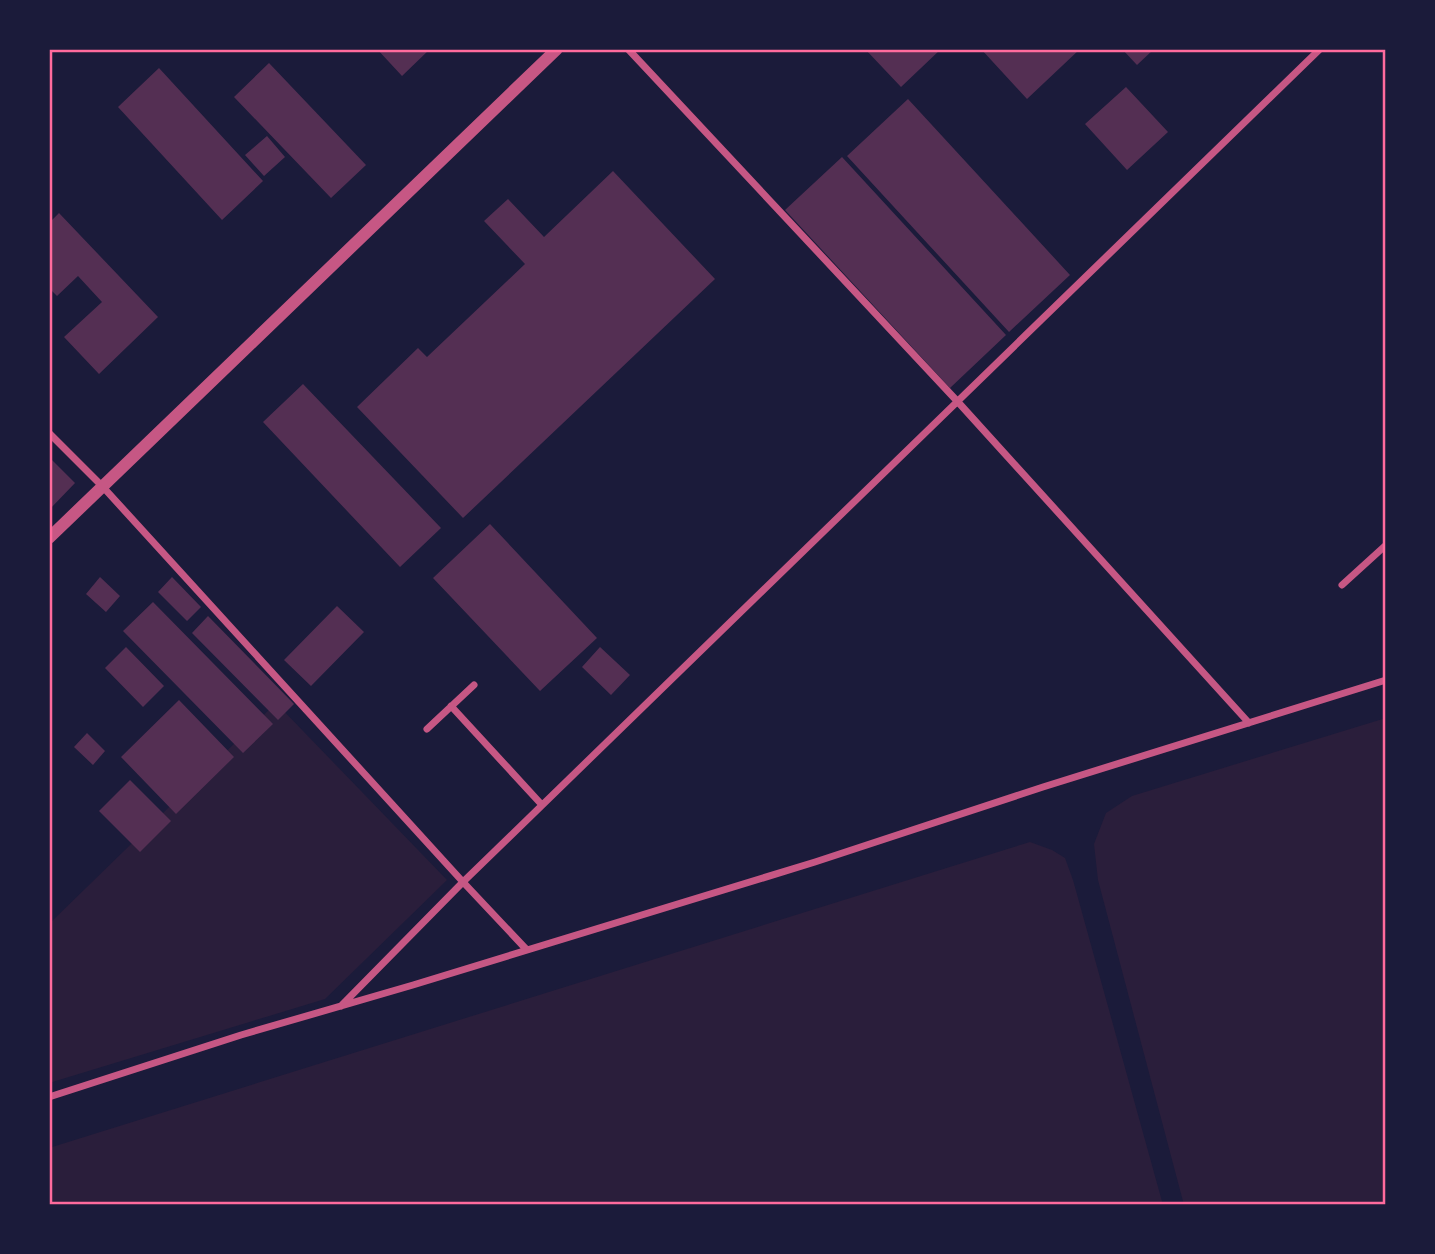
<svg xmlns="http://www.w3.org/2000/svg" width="1435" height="1254" font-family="'Asap Condensed',sans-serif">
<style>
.green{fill:#2a1e3b}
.building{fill:#542f53}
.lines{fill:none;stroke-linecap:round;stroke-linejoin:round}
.minor{stroke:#c65784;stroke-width:7}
.tertiary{stroke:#c65784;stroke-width:12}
.neatline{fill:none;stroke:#ff6b9d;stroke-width:2.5}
</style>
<rect width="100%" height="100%" fill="#1b1b3a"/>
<path class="green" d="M276 703 447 880 325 999 49 1083V924Z
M1386 718V1205H1184L1098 880 1094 844 1106 813 1132 796Z
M1030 842 1052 850 1065 858 1073 880 1163 1205H49V1148Z"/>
<path class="building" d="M377 49H430L402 76Z
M868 49H941L901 87 866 50Z
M981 49H1080L1027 99Z
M1122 49H1154L1137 65Z
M269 63 366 165 331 198 234 97Z
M159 68 263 181 222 220 118 107Z
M1126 87 1168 132 1127 170 1085 124Z
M908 99 1070 275 1009 332 847 156Z
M267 136 285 157 264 176 245 155Z
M842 157 1006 335 950 388 785 210Z
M613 171 715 279 463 518 357 407 418 348 427 357 525 264 484 221 508 199 544 237Z
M59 213 158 317 99 374 64 337 102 302 78 276 57 296 49 288V223Z
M303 384 441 528 400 567 263 422Z
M49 457 75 483 49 510Z
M490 524 597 638 540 691 433 578Z
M100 577 120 596 106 612 86 594Z
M172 577 201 607 187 621 158 592Z
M153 602 273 724 243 753 123 631Z
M337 606 364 632 311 686 284 660Z
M208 616 294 704 278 720 192 633Z
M126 647 164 686 143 707 105 668Z
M600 647 630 675 611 695 582 667Z
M179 700 234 757 176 814 121 757Z
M87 733 105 751 93 765 74 747Z
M130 780 171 821 140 852 99 811Z"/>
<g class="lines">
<path class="minor" d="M628 49 958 402 1249 723
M49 433 103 487 463 882 526 949
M1342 585 1386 545
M451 706 542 805
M427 729 474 685
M341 1006 463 882 1320 49
M49 1097 241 1035 413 985 815 862 1043 787 1386 680"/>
<path class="tertiary" d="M49 538 557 49"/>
</g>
<rect width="1435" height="1254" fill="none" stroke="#1b1b3a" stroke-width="102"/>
<rect x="51" y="51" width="1333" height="1152" class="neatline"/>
</svg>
